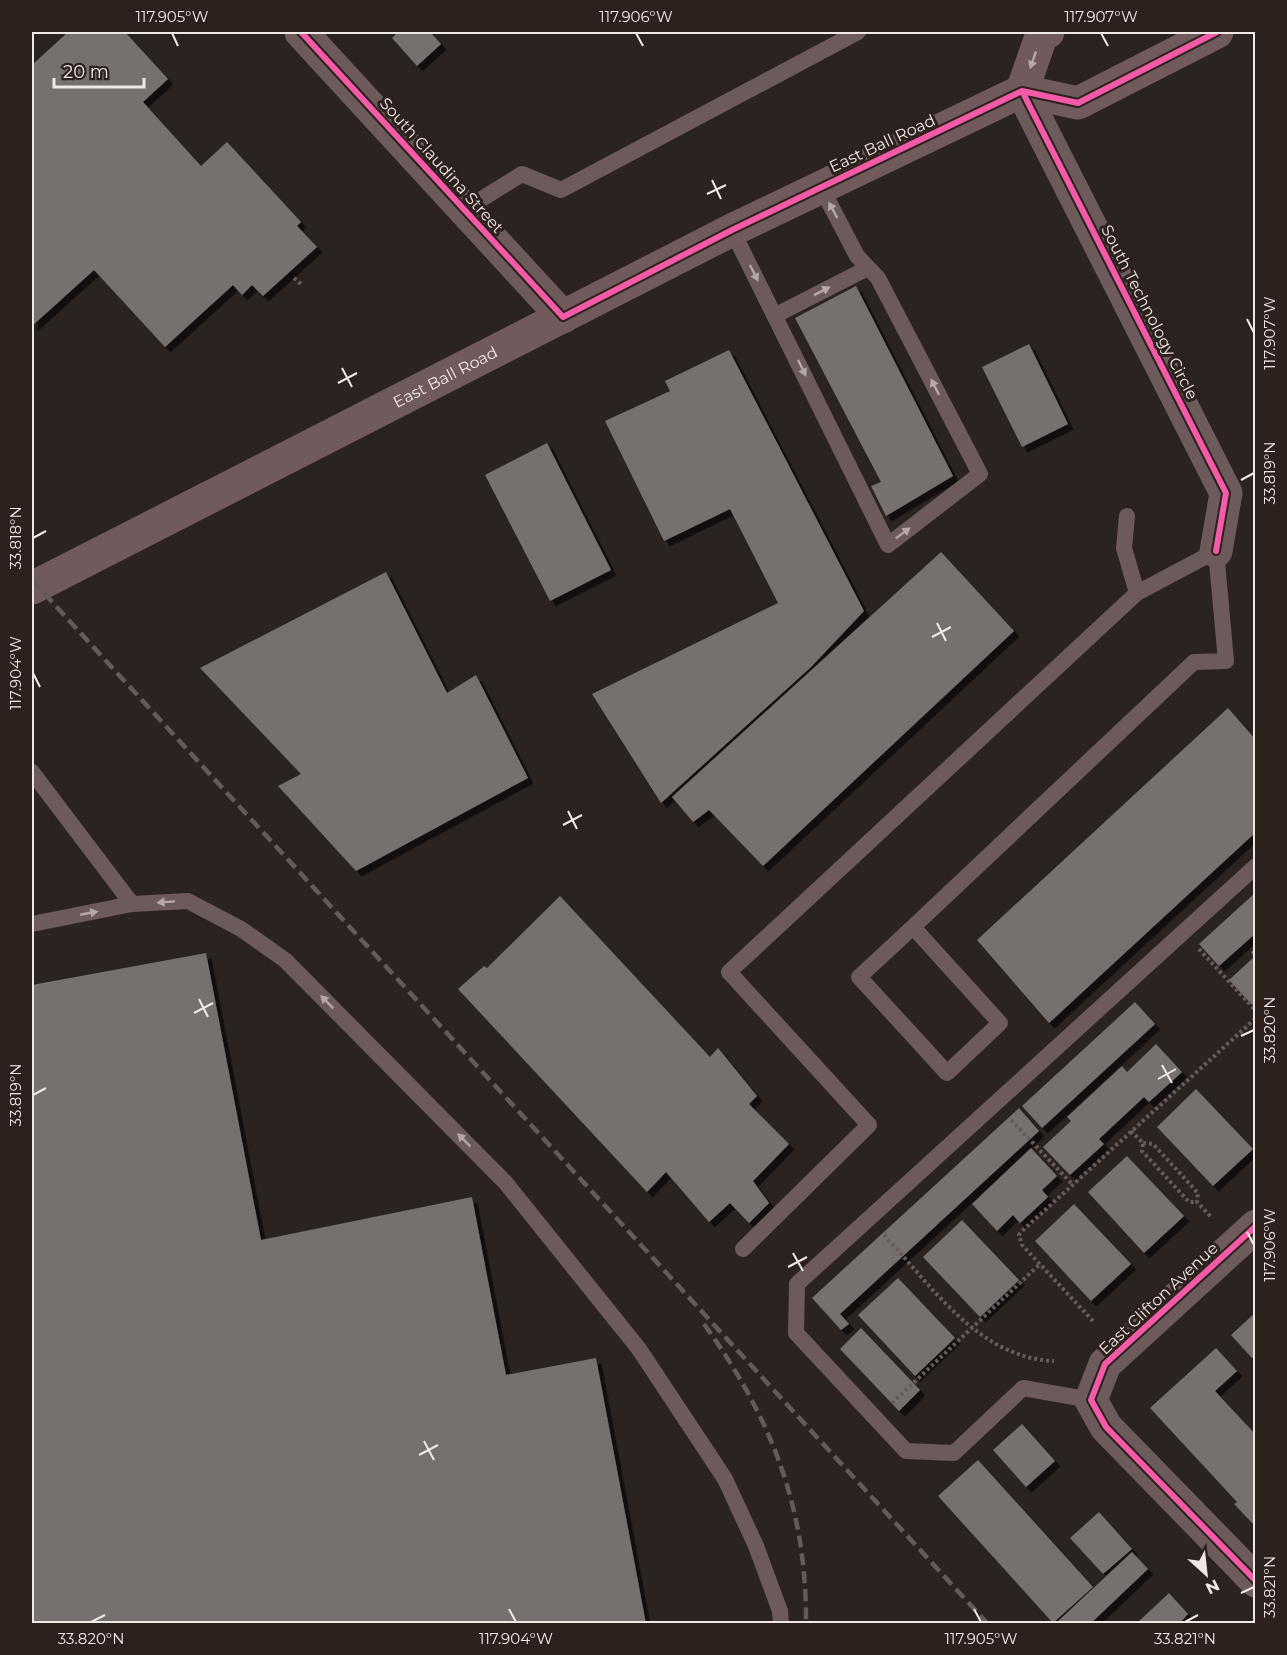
<svg xmlns="http://www.w3.org/2000/svg" width="1287" height="1655" font-family="Montserrat,sans-serif">
<style>
.building{fill:#76716e;filter:url(#shadow)}
.lines{fill:none;stroke-linecap:round;stroke-linejoin:round}
.path{stroke:#685b5c;stroke-width:4;stroke-dasharray:3 3;stroke-linecap:butt}
.lane{stroke:#6d5b5c;stroke-width:16}
.street{stroke:#6d5b5c;stroke-width:33}
.primary{stroke:#705a5c;stroke-width:33}
.rail{stroke:#655a59;stroke-width:4.5;stroke-dasharray:12 6;stroke-linecap:butt}
.cycleway-casing{stroke:#2d211d;stroke-width:10}
.cycleway{stroke:#f35aa7;stroke-width:6}
.oneway{fill:#b6a8a7}
.oneway2{fill:#b5a9a7}
.ticks{fill:none;stroke:#f0e8e5;stroke-width:2}
.labels{text-anchor:middle;stroke-width:6;stroke-linejoin:round;paint-order:stroke}
.street-label{font-size:16px;fill:#f0e8e5;stroke:#2d211d}
.neatline{fill:none;stroke:#f0e8e5;stroke-width:2}
.ticks-label{font-size:15px;text-anchor:middle;fill:#f0e8e5}
</style>
<defs>
<filter id="shadow"><feDropShadow dx="5.5" dy="5.5" stdDeviation="0" flood-color="#0009"/></filter>
</defs>
<rect width="100%" height="100%" fill="#2a2320"/>
<path class="building" d="M68 32H125L168 79 143 102 201 166 227 142 301 222 297 226 317 247 263 296 252 285 242 295 233 285 165 347 94 270 32 326V65Z
M398 32H430L441 44 417 66 392 38Z
M856 286 953 476 886 516 871 486 881 482 795 318Z
M1029 344 1068 424 1022 447 982 367Z
M729 350 864 611 811 667 661 803 592 694 778 603 730 509 664 541 605 421 670 391 665 381Z
M547 443 611 570 550 601 485 475Z
M941 552 1014 631 763 866 709 810 693 822 672 797Z
M386 572 447 693 476 675 528 778 356 871 278 786 301 774 200 668Z
M1228 708 1256 740V832L1049 1023 977 940Z
M1256 892V933L1219 966 1199 944Z
M560 896 710 1057 718 1048 757 1096 749 1104 789 1144 753 1181 769 1203 749 1223 730 1203 709 1222 666 1172 647 1192 458 989 484 966 487 968Z
M1256 948V1001L1252 1005 1229 980 1254 957 1251 952Z
M206 953 261 1240 472 1197 506 1375 596 1358 646 1624H32V985Z
M1135 1002 1155 1024 1042 1128 1022 1106Z
M1156 1044 1182 1072 1149 1102 1144 1097 1099 1139 1104 1144 1070 1175 1043 1147 1071 1121 1067 1117 1122 1066 1127 1072Z
M1196 1089 1253 1149 1213 1186 1157 1127Z
M1019 1108 1039 1131 840 1314 849 1324 841 1330 812 1298Z
M1031 1148 1057 1176 1042 1190 1048 1197 1020 1223 1013 1215 997 1231 972 1204Z
M1127 1156 1184 1216 1144 1253 1088 1192Z
M1074 1204 1131 1264 1091 1301 1035 1241Z
M962 1220 1019 1280 980 1317 923 1257Z
M898 1278 955 1338 915 1376 858 1315Z
M1256 1312V1355L1252 1358 1231 1335Z
M861 1328 920 1390 899 1411 840 1349Z
M1216 1348 1237 1371 1215 1391 1256 1435V1527L1234 1504 1237 1502 1150 1408Z
M1022 1424 1055 1461 1026 1487 993 1450Z
M978 1460 1093 1587 1053 1623 938 1496Z
M1099 1512 1132 1549 1103 1574 1070 1538Z
M1132 1552 1148 1569 1090 1624H1055Z
M1169 1593 1188 1614 1179 1624H1136Z"/>
<g class="lines">
<path class="path" d="M294 278 301 284
M1199 949 1256 1011
M1011 1120 1073 1185
M1131 1131 1143 1143 1142 1151 1189 1202H1197
M1143 1143 1153 1144 1198 1193 1197 1202 1212 1218
M884 1235C932 1286 978 1358 1054 1361
M1093 1321 1022 1245 1019 1235 1022 1231 1256 1018
M892 1403 1040 1264"/>
<path class="lane" d="M464 210 522 174 561 190 858 32
M732 230 888 545 980 474 878 278 857 256 821 187
M776 315 868 268
M1127 516 1124 548 1137 593
M32 772 132 904 32 924
M132 904 188 901 241 929 285 960 505 1182 639 1349 725 1479 756 1546 780 1611 781 1624
M743 1249 869 1125 729 972 1137 593 1216 551 1226 661 1194 662 913 927 1000 1023 947 1073 859 977 913 927
M1091 1400 1023 1388 954 1453 906 1451 796 1333 797 1284 1256 866"/>
<path class="street" d="M301 32 563 317
M1022 91 1226 493 1216 551
M1256 1226 1105 1364 1091 1400 1106 1427 1256 1581"/>
<g class="primary">
<path d="M1022 91 1042 34 1048 32"/>
<path id="s1" d="M32 588 732 230 1022 91 1078 103 1217 32"/>
</g>
<path class="rail" d="M32 580 988 1624
M704 1324C771 1417 807 1508 806 1624"/>
<g class="cycleway-casing">
<path id="cycleway" d="M301 32 563 317 732 230 1022 91 1078 103 1217 32
M1022 91 1226 493 1216 551
M1256 1226 1105 1364 1091 1400 1106 1427 1256 1581"/>
</g>
<use href="#cycleway" class="cycleway"/>
</g>
<defs><path id="oneway-solid" d="M-6-.8H1V-3.2L6.5 0L1 3.2V.8H-6Z" transform="scale(1.5)"/></defs>
<use class="oneway" href="#oneway-solid" transform="translate(1033 60) rotate(109)"/>
<g class="oneway2">
<use href="#oneway-solid" transform="translate(833 210) rotate(-118)"/>
<use href="#oneway-solid" transform="translate(754 273) rotate(63)"/>
<use href="#oneway-solid" transform="translate(822 291) rotate(-27)"/>
<use href="#oneway-solid" transform="translate(802 368) rotate(64)"/>
<use href="#oneway-solid" transform="translate(935 387) rotate(-117)"/>
<use href="#oneway-solid" transform="translate(903 533) rotate(-37)"/>
<use href="#oneway-solid" transform="translate(166 902) rotate(176)"/>
<use href="#oneway-solid" transform="translate(89 913) rotate(-11)"/>
<use href="#oneway-solid" transform="translate(327 1002) rotate(-135)"/>
<use href="#oneway-solid" transform="translate(464 1140) rotate(-135)"/>
</g>
<path class="ticks" d="M172 33 178 46M636 33 643 46M1101 33 1108 46M712 180 721 199M707 194 726 185M1247 319 1254 333M342 368 352 387M338 383 357 373M1241 480 1254 473M33 538 46 531M937 623 946 641M932 637 951 627M33 673 40 687M568 811 577 829M563 825 582 815M199 999 208 1017M194 1013 213 1003M1241 1036 1254 1030M1162 1065 1172 1083M1158 1079 1176 1069M33 1095 46 1088M1247 1232 1254 1245M793 1253 803 1271M788 1267 807 1257M424 1441 434 1460M419 1455 438 1445M1241 1593 1254 1587M509 1609 516 1622M974 1609 981 1622M91 1622 105 1615M1185 1622 1198 1615"/>
<g class="labels">
<g class="street-label">
<text transform="translate(882 143) rotate(-25)" y="6">East Ball Road</text>
<text transform="translate(442 165) rotate(48)" y="6">South Claudina Street</text>
<text transform="translate(1150 312) rotate(63)" y="6">South Technology Circle</text>
<text dy="6" stroke="none"><textPath href="#s1" startOffset="464">East Ball Road</textPath></text>
<text transform="translate(1158 1298) rotate(-43)" y="6">East Clifton Avenue</text>
</g>
</g>
<rect width="1287" height="1655" fill="none" stroke="#2d211d" stroke-width="66"/>
<g transform="translate(1206 1574) rotate(153)" stroke="#2d211d" stroke-width="4.5" paint-order="stroke">
<path d="M0-4.5L10 22L0 15L-10 22Z" fill="#f0e8e5"/>
<text y="-9" font-size="16" font-weight="bold" text-anchor="middle" fill="#f0e8e5">N</text>
</g>
<path d="M54 78v9h90v-9" fill="none" stroke="#f0e8e5" stroke-width="3"/>
<text x="63" y="78" font-size="18" fill="#f0e8e5" stroke="#2d211d" stroke-width="4.5" paint-order="stroke">20 m</text>
<rect x="33" y="33" width="1221" height="1589" class="neatline"/>
<g class="ticks-label">
<text x="172" y="22">117.905°W</text>
<text x="636" y="22">117.906°W</text>
<text x="1101" y="22">117.907°W</text>
<text transform="translate(1270 333) rotate(-90)" y="5">117.907°W</text>
<text transform="translate(1270 473) rotate(-90)" y="5">33.819°N</text>
<text transform="translate(16 538) rotate(-90)" y="5">33.818°N</text>
<text transform="translate(16 673) rotate(-90)" y="5">117.904°W</text>
<text transform="translate(1270 1030) rotate(-90)" y="5">33.820°N</text>
<text transform="translate(16 1095) rotate(-90)" y="5">33.819°N</text>
<text transform="translate(1270 1245) rotate(-90)" y="5">117.906°W</text>
<text transform="translate(1270 1587) rotate(-90)" y="5">33.821°N</text>
<text x="91" y="1644">33.820°N</text>
<text x="516" y="1644">117.904°W</text>
<text x="981" y="1644">117.905°W</text>
<text x="1185" y="1644">33.821°N</text>
</g>
</svg>
